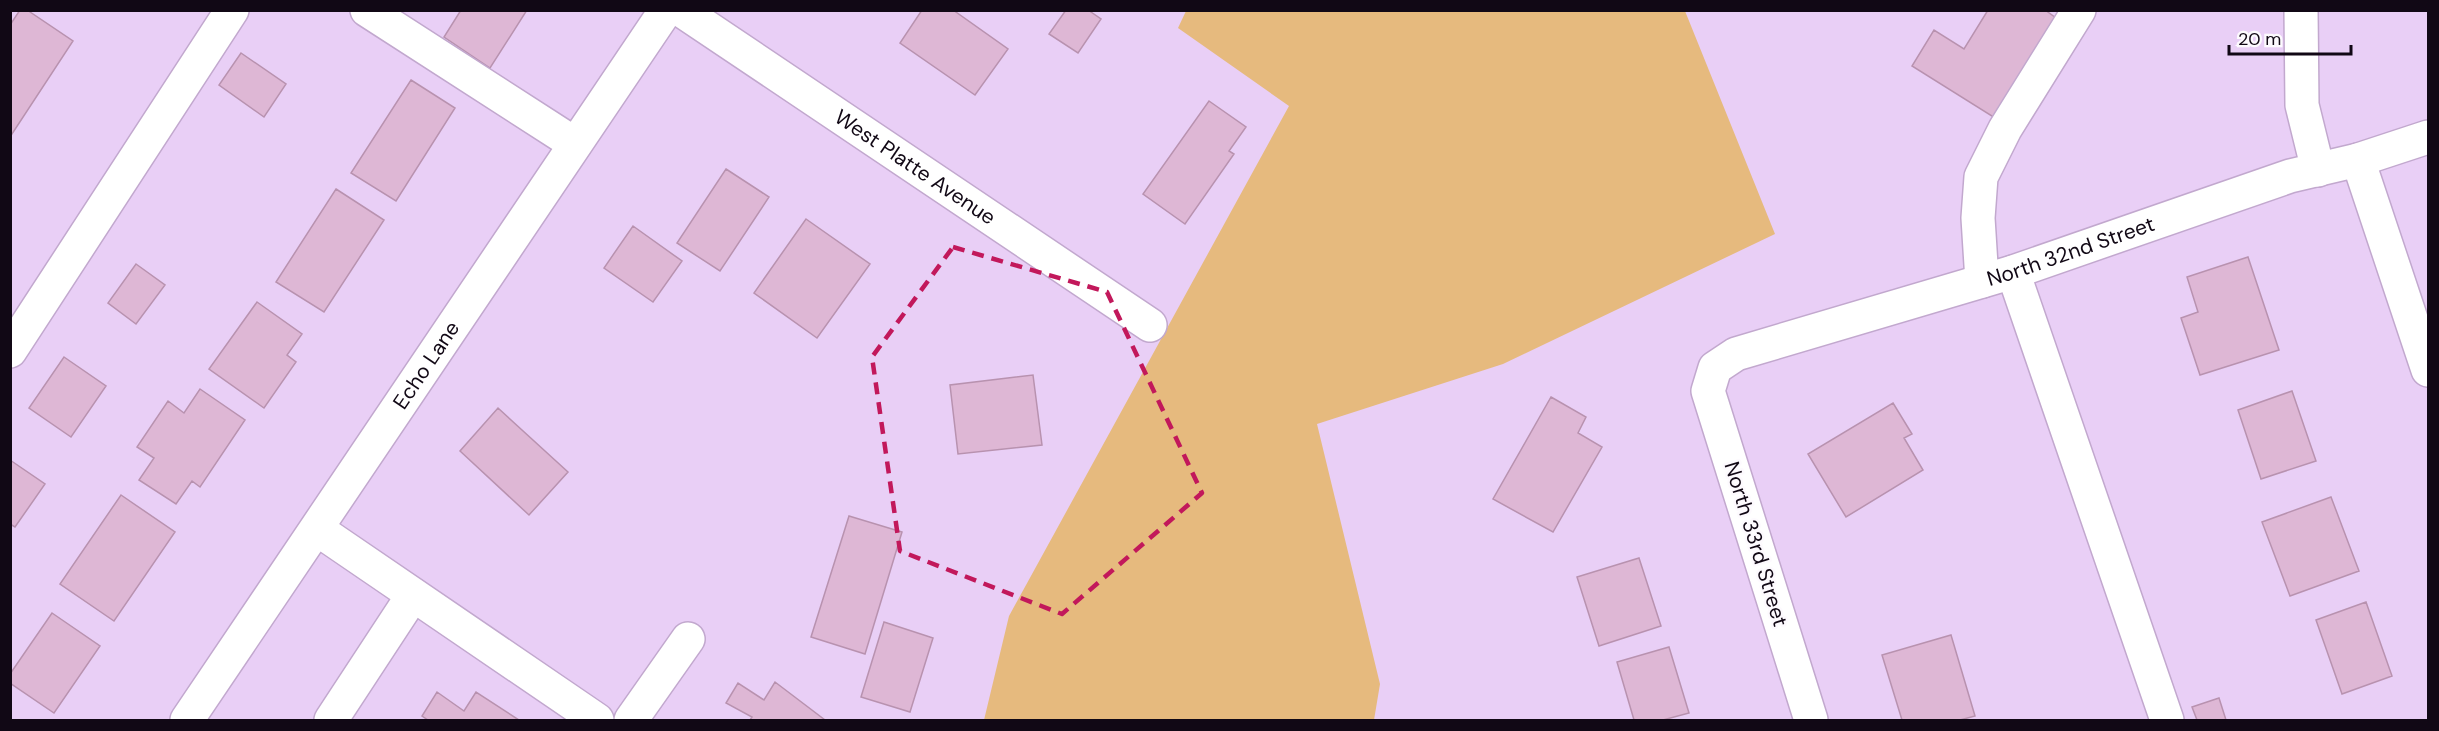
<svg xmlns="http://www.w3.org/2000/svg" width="2439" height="731" font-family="'DM Sans',sans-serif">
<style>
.green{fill:#e6ba7e}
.building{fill:#deb7d5;stroke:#b892af;stroke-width:1.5}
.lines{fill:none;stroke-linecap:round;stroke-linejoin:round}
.minor-casing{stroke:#c2a8ce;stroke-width:36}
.minor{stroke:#fff;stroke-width:33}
.marked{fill:none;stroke:#c2185b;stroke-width:4.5;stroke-dasharray:12 8;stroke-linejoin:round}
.labels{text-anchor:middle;stroke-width:5;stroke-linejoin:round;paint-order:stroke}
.street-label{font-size:21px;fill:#110815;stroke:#fdfafe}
</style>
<rect width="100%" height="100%" fill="#e9cff6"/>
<path class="green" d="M1186 11H1685L1775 234 1503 364 1317 424 1380 684 1374 720H984L1009 616 1289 106 1178 28Z"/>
<path class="building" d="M20 10H27L73 41 10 137V25Z
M461 10H527L490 68 444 37Z
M922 10H953L1008 49 975 95 900 43Z
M1066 10H1088L1101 19 1078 53 1049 34Z
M1988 10H2045L2056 18 1995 118 1912 66 1934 30 1964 49Z
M241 53 286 84 264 117 219 85Z
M411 80 455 108 396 201 351 173Z
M1209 101 1246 127 1229 151 1234 154 1185 224 1143 194Z
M726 169 769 197 720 271 677 243Z
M336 189 384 220 324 312 276 282Z
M806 219 870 264 817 338 754 293Z
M633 226 682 261 653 302 604 268Z
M2248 257 2279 350 2200 375 2181 318 2198 312 2187 277Z
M136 264 165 285 136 324 108 303Z
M257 302 302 334 287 355 296 362 264 408 209 369Z
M64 357 106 386 71 437 29 408Z
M1033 375 1042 445 958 454 950 385Z
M200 389 245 420 200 487 192 481 176 504 139 480 154 458 137 447 168 401 184 413Z
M2292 391 2316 461 2261 479 2238 410Z
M1551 397 1586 417 1578 433 1602 447 1553 532 1493 499Z
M1893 403 1912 434 1904 438 1923 470 1846 517 1808 454Z
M498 408 568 472 529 515 460 451Z
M10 460 45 484 15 527 10 524Z
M121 495 175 532 114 621 60 584Z
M2331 497 2359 571 2290 596 2262 522Z
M849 516 902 532 865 654 811 637Z
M1639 558 1661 626 1599 646 1577 577Z
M2366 602 2392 676 2342 694 2316 620Z
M52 613 100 646 54 713 10 683V674Z
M884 622 933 638 910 712 861 697Z
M1951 635 1975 716 1960 720H1902L1882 655Z
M1669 647 1689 713 1663 720H1634L1617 662Z
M775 682 825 720H750L752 717 726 703 738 683 764 700Z
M437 692 464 711 476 692 519 720H428L422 716Z
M2219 698 2226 720H2197L2192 707Z"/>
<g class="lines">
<g class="minor-casing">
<g id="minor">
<path d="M367 10 575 144"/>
<path id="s1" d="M681 10 1150 325"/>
<path d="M2301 10 2302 105 2318 170"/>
<path d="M2358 160 2428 370"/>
<path d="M2013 272 2167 720"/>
<path d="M1982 281 1978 218 1981 177 2005 129 2079 10"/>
<path d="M10 351 232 10"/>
<path d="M317 529 597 720"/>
<path id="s2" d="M187 720 666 10"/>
<path d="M331 720 413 595"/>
<path d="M631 720 688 639"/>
<path id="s3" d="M1811 720 1708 391 1715 368 1736 354 2013 272 2290 176 2358 160 2428 137"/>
</g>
</g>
<use href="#minor" class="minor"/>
</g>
<path class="marked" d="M953 247 1107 292 1202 493 1062 614 900 551 872 357Z"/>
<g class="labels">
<g class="street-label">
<text dy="7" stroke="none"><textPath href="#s1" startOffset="282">West Platte Avenue</textPath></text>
<text dy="7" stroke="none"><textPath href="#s3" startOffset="744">North 32nd Street</textPath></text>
<text dy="7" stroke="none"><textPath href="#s2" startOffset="428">Echo Lane</textPath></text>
<text transform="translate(1756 544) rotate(73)" y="7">North 33rd Street</text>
</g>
</g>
<rect width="2439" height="731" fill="none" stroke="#110815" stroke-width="24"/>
<path d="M2229 45v9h122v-9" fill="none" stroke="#110815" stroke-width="3"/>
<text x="2238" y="45" font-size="18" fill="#110815" stroke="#fdfafe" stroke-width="4.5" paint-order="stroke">20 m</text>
</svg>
